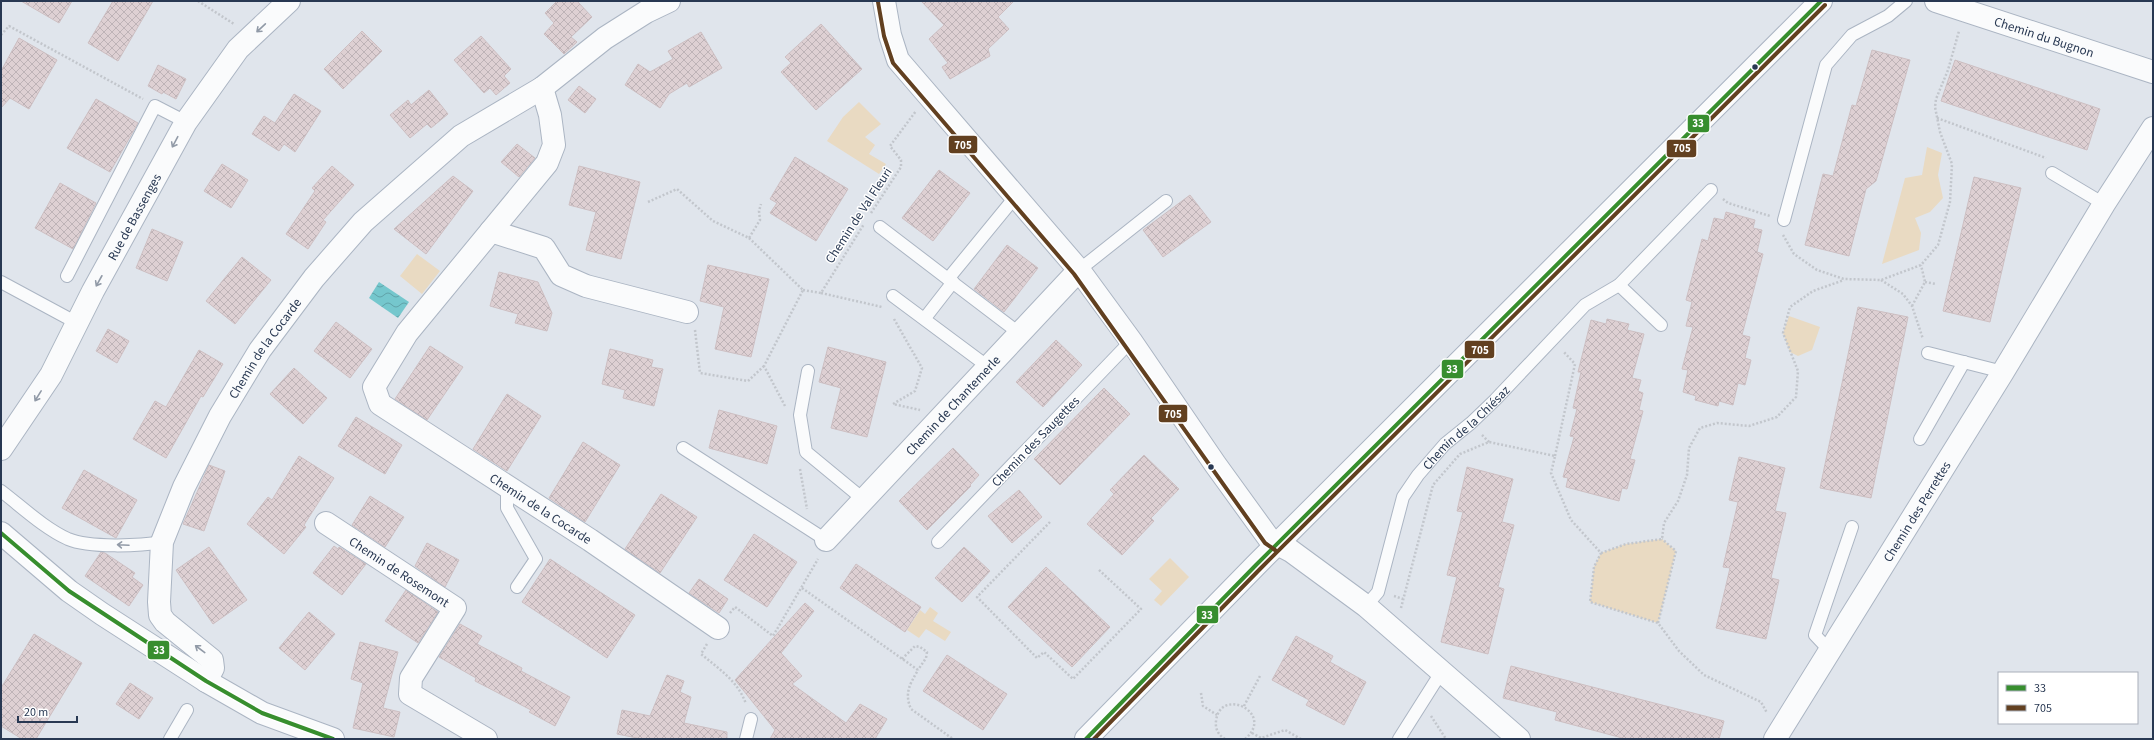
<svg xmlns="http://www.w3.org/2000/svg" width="2154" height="740" font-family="'Source Sans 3',sans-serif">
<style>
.green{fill:#e9dac2}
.water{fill:url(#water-waves)}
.building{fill:url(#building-cross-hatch);stroke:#cdbfc2}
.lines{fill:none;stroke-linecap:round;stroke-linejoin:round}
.service-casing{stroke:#abb5c3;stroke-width:14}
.minor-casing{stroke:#abb5c3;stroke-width:24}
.tertiary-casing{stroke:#abb5c3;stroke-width:24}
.secondary-casing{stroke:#abb5c3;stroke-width:24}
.path{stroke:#c2c6cc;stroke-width:2.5;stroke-dasharray:2 2;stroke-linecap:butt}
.service{stroke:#fafbfc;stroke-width:12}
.minor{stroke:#fafbfc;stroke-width:22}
.tertiary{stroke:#fafbfc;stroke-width:22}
.secondary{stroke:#fafbfc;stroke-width:22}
.bus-1-casing{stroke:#fff;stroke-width:7}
.bus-2-casing{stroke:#fff;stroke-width:7}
.bus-1{stroke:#378e2e;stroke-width:4}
.bus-2{stroke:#624020;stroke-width:4}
.oneway{stroke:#919aa7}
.bus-dot{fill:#283852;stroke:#fff;stroke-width:1.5}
.labels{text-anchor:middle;stroke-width:3;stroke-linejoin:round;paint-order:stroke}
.street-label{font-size:13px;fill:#283852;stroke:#fff}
.line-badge{stroke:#fff;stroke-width:1.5}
.badge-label{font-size:11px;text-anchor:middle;font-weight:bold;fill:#fff}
</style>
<defs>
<pattern id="water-waves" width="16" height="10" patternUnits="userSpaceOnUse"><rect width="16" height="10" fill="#75c7cd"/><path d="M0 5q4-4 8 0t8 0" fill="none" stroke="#60a3a9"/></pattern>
<pattern id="building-cross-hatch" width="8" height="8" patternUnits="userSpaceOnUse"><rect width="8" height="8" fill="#ded0d3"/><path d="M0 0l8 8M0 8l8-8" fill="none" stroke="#beb3b7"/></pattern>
</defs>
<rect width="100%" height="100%" fill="#e0e5ec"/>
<path class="green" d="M859 102 881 124 865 137 875 145 869 154 886 164 879 174 827 141 843 117Z
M1927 147 1942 153 1938 175 1943 198 1930 212 1915 218 1921 233 1919 250 1882 264 1905 178 1922 175Z
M417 254 440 271 422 294 400 276Z
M1789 316 1820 327 1812 350 1798 356 1790 352 1783 333Z
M1662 539 1676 551 1658 623 1590 602 1594 567 1601 553 1626 544Z
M1170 558 1189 577 1161 606 1154 600 1162 591 1149 579Z
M930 607 938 613 933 621 951 632 945 641 926 629 919 638 907 630 920 610 925 614Z"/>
<path class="water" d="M379 282 409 302 398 318 369 298Z"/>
<path class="building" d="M21 1H72L59 23Z
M113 1H153L118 61 88 43Z
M557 1H577L592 17 571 37 577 42 564 54 544 34 554 23 545 13Z
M921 1H1014L998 17 1009 29 988 49 990 56 950 79 942 67 948 63 929 39 944 25Z
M821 24 862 69 816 110 781 72 791 63 785 57Z
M362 31 382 51 343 89 324 69Z
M701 32 722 68 689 87 687 83 669 94 660 108 625 85 638 64 650 72 673 59 668 51Z
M481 36 511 69 504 76 510 83 496 95 490 88 484 93 454 60Z
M19 38 57 60 29 109 10 98 1 108V71Z
M1872 50 1910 60 1876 181 1866 189 1849 256 1805 245 1823 174 1833 176 1852 105 1856 106Z
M1955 60 2100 109 2087 150 1941 101Z
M158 65 186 79 176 99 163 92 162 94 148 86Z
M579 86 596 99 585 113 568 100Z
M429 90 448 114 431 128 427 124 410 138 390 115 408 100 411 105Z
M294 94 321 111 295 152 284 144 279 151 252 134 264 116 275 123Z
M96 99 138 123 110 172 67 148Z
M517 144 535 158 519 177 501 162Z
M795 157 848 189 816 241 770 213 777 203 770 199Z
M222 164 248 180 231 208 204 191Z
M332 166 354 185 323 220 326 222 308 249 286 234 315 191 312 188Z
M579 166 640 182 621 259 586 250 596 212 569 205Z
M939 170 970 193 933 241 902 218Z
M453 176 473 191 426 254 394 229Z
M1974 177 2021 188 1990 322 1943 311Z
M60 183 96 203 73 249 35 228Z
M1190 195 1211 222 1163 257 1143 230Z
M1726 212 1755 220 1753 228 1762 230 1757 252 1763 254 1742 335 1750 337 1745 358 1751 360 1745 385 1738 383 1733 405 1719 401 1718 406 1695 400 1696 396 1683 392 1688 370 1682 369 1693 327 1686 326 1692 302 1686 300 1702 239 1708 241 1714 218 1724 220Z
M152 229 183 242 167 281 136 268Z
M1007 245 1038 268 1004 312 974 289Z
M242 257 271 280 235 324 206 301Z
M708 265 769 279 751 357 715 349 724 307 700 301Z
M499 272 538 282 552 313 547 331 515 323 518 314 490 306Z
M1858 307 1908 317 1871 498 1820 488Z
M1607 319 1629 324 1627 330 1644 334 1632 378 1641 380 1638 391 1643 393 1639 410 1643 411 1630 459 1635 460 1627 489 1622 488 1619 501 1566 487 1568 478 1563 477 1574 437 1570 436 1577 409 1573 408 1581 372H1578L1591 320 1606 324Z
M336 322 372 349 350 378 314 351Z
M108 329 129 341 117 363 96 351Z
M1056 340 1082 365 1043 407 1016 382Z
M430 346 463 367 427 420 395 399Z
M828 347 886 362 867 437 831 428 841 388 819 382Z
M610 349 653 360 651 367 663 369 654 406 623 398 625 390 602 384Z
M199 350 223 364 203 397 201 396 166 458 133 439 155 401 166 407Z
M294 368 327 398 303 424 270 394Z
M1104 388 1130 414 1060 485 1034 459Z
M507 394 541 416 507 471 473 449Z
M719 410 777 426 767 464 709 448Z
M356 417 402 445 385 474 338 446Z
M583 442 620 465 585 522 549 498Z
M953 448 979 475 970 485 971 486 927 530 899 501Z
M1144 455 1179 489 1151 518 1154 521 1122 555 1087 524 1114 494 1110 490Z
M299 456 334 478 304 525 306 527 284 554 247 524 268 497 272 500Z
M1739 457 1785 468 1775 511 1786 513 1771 578 1779 580 1766 639 1716 628 1730 568 1723 567 1738 502 1729 500Z
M209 465 225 471 204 531 183 524Z
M1467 467 1513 479 1502 522 1514 525 1498 587 1504 589 1488 654 1441 642 1457 577 1447 575 1463 512 1457 511Z
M84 470 137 500 116 538 62 508Z
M1019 490 1042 517 1012 543 988 516Z
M661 494 697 517 660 573 625 549Z
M370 496 404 517 385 547 352 525Z
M754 534 797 562 767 607 724 580Z
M427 543 459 560 445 587 415 566Z
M334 546 338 549 339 547 366 564 342 595 313 573Z
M209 547 247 600 213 624 176 570Z
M964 547 990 571 962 602 935 578Z
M101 552 105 553 135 573 132 577 143 585 129 606 85 576Z
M550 559 635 615 607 658 522 602Z
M856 564 921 607 905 632 840 588Z
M1046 567 1110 627 1072 667 1008 607Z
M699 579 728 599 719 613 689 593Z
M406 590 438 612 418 643 385 621Z
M805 603 814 611 781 653 802 676 792 684 846 723 860 704 887 719 875 739H770L775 730 735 680Z
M309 612 335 634 305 670 279 648Z
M460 624 482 636 477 644 522 668 521 671 570 697 555 726 529 712 531 710 475 681 476 678 439 657Z
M34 634 82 663 36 739H22L1 726V688Z
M1296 636 1333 656 1330 662 1366 682 1344 725 1306 705 1309 700 1272 680Z
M360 642 398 652 383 708 400 712 394 737 353 728 363 683 351 679Z
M947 655 1007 694 983 730 923 691Z
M1511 666 1724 721 1719 739H1626L1555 720 1557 712 1503 698Z
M667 675 684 681 680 692 691 697 684 723 727 732V739H642L617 734 622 710 650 716Z
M130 683 153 698 139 719 116 704Z"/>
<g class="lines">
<g class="service-casing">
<g id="service">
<path d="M2052 173 2104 204"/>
<path d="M1016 196 948 279 1019 333"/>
<path d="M1784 220 1826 65 1852 35 1888 16 1906 1"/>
<path d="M880 227 948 279"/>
<path d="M1079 270 1166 201"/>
<path d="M67 276 155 106 186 122"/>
<path d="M1 282 77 323"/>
<path d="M1619 285 1661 325"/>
<path d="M893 296 987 366"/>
<path d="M925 318 953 282"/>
<path d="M1928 353 2003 372"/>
<path d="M808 371 800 415 806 452 863 499"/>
<path d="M1920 439 1964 362"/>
<path d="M683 448 826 540"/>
<path d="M507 487V508L536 559 517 587"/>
<path d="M1 491C22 507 44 528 68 539 89 548 140 546 162 542"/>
<path d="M938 542 1131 341"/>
<path id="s1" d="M1366 606 1378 592 1403 497 1418 475 1445 444 1471 423 1495 400 1585 305 1619 285 1711 190"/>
<path d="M1830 651 1815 635 1852 527"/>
<path d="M170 739 187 710"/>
<path d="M746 739 751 719"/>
<path d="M1399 739 1442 671"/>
</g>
</g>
<g class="minor-casing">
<g id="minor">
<path d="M884 1 890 35 898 60 1079 270 1131 341 1215 464 1270 540 1291 551 1366 606 1519 739"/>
<path id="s2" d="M1936 1 2153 72"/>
<path id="s3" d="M542 88 550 115 554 145 547 163 407 333 374 387 380 404 590 540 718 628"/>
<path d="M491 231 544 248 561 275 586 286 687 312"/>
<path id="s4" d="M1 449 51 375 93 291 186 122 238 49 289 1"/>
<path id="s5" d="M326 523 455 608 411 678 410 694 486 739"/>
<path id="s6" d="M826 540 1079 270"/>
<path id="s7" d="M206 681 213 668 212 660 165 622 160 615 159 602 162 542 184 487 220 416 260 350 314 278 363 222 461 136 542 88 605 38 646 12 669 1"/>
<path id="s8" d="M1775 739 2003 372 2104 204 2153 128"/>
</g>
</g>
<g class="tertiary-casing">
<path id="tertiary" d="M1086 739 1256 565 1821 1"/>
</g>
<g class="secondary-casing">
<path id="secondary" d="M1 533 69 591 102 614 206 681 262 713 333 739"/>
</g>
<path class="path" d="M198 1 234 24
M1 35 9 26 143 99
M1937 118 2046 158
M1723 199 1728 203 1770 216
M648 202 677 189 713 221 749 238 760 220 759 211 761 204
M871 213 901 167V160L890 146 916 111
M1783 235 1794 254 1817 270 1844 279 1881 280 1921 265 1938 245 1950 202 1952 164 1940 132 1935 107 1936 99 1948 70 1959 31
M749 238 803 290
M1881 280 1903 294 1912 306 1923 339
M1925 282 1936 284
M803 290 821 293 864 224
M821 293 882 307
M1912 306 1925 282 1921 265
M894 319 922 368 915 391 893 404 920 410
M695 330 700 373 748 381 764 366
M785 406 764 366 803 290
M1482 435 1489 442
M1555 456 1575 364 1563 351
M800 469 807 509
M1050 522 977 597 1037 658 1044 652 1073 679 1141 609 1098 569
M1601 553 1626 544 1662 539 1664 523 1678 501 1687 475 1689 448 1700 428 1717 423 1749 426 1777 417 1796 397 1798 371 1783 333 1790 307 1813 291 1844 280
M802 588 918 670C910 684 904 693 911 709L953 739
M1394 596 1403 599
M1401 608 1433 485 1460 454 1489 442 1555 456 1551 473 1571 520 1601 553 1594 567 1590 602 1658 623 1679 651 1704 675 1761 702 1767 713
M730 613 735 607 773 636 818 559
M1658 623 1676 551 1662 539
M707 644 701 654C719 669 738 681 746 704
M902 659 915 646 920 647 927 652 926 658 918 670
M1201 693 1203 706 1217 715
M1244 706 1260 676
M1431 716 1446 739
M1252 733 1261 738 1285 730 1301 739
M1225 739C1218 735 1215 728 1216 721 1220 686 1276 713 1245 739"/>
<use href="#service" class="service"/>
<use href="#minor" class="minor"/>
<use href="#tertiary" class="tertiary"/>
<use href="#secondary" class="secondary"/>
<g class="bus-1-casing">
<path id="bus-1" d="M1 533 69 591 206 681 262 713 333 739
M1086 739 1256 565 1821 1"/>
</g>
<g class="bus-2-casing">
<path id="bus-2" d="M878 2 884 36 893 63 1074 274 1265 543 1275 550
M1094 739 1260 569 1825 5"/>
</g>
<use href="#bus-1" class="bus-1"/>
<use href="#bus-2" class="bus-2"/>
</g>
<defs><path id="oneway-shaft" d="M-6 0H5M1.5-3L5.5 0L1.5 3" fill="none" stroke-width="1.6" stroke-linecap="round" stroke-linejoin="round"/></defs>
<g class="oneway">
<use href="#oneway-shaft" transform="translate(261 28) rotate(137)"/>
<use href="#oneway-shaft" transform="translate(175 142) rotate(118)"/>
<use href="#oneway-shaft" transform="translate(99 281) rotate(119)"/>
<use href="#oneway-shaft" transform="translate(38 396) rotate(122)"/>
<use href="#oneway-shaft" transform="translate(123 545) rotate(-177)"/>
<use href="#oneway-shaft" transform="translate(200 649) rotate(-143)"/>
</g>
<g class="bus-dot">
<circle cx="1755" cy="67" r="3.5"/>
<circle cx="1211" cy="467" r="3.5"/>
</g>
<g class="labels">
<g class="street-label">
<text dy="5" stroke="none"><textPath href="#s2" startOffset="114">Chemin du Bugnon</textPath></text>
<text transform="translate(858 215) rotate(-57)" y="5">Chemin de Val Fleuri</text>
<text dy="5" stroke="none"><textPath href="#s4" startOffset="268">Rue de Bassenges</textPath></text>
<text dy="5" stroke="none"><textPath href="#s7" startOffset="385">Chemin de la Cocarde</textPath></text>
<text dy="5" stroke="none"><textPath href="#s6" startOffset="185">Chemin de Chantemerle</textPath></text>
<text dy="5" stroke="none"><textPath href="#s1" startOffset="211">Chemin de la Chiésaz</textPath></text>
<text transform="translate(1035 441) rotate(-46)" y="5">Chemin des Saugettes</text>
<text dy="5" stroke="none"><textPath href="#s3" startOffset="571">Chemin de la Cocarde</textPath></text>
<text dy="5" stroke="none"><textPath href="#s8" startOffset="268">Chemin des Perrettes</textPath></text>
<text dy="5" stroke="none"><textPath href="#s5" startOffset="88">Chemin de Rosemont</textPath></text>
</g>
</g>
<g class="line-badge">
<rect x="1687" y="114" width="23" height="19" rx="4" fill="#378e2e"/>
<rect x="948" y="135" width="30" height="19" rx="4" fill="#624020"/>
<rect x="1666" y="139" width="31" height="19" rx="4" fill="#624020"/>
<rect x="1464" y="340" width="31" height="19" rx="4" fill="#624020"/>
<rect x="1441" y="359" width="23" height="20" rx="4" fill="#378e2e"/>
<rect x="1158" y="404" width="30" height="19" rx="4" fill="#624020"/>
<rect x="1196" y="605" width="23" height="19" rx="4" fill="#378e2e"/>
<rect x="147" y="640" width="23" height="20" rx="4" fill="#378e2e"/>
</g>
<g class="badge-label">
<text x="1698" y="127">33</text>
<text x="963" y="149">705</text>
<text x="1682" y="152">705</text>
<text x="1480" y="354">705</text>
<text x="1452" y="373">33</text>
<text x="1173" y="418">705</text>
<text x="1207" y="619">33</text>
<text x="159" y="654">33</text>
</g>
<rect width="2154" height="740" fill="none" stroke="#283852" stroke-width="4"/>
<rect x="1998" y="672" width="140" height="52" fill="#ffffff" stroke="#a9afba"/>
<rect x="2006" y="685" width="20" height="6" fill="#378e2e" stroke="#a9afba"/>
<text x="2034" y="692" font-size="12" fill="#283852">33</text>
<rect x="2006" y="705" width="20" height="6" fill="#624020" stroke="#a9afba"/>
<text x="2034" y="712" font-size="12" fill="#283852">705</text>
<path d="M18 716v6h59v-6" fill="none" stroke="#283852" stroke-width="2"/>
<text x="24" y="716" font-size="12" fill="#283852" stroke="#ffffff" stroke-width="3" paint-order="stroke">20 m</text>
</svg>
